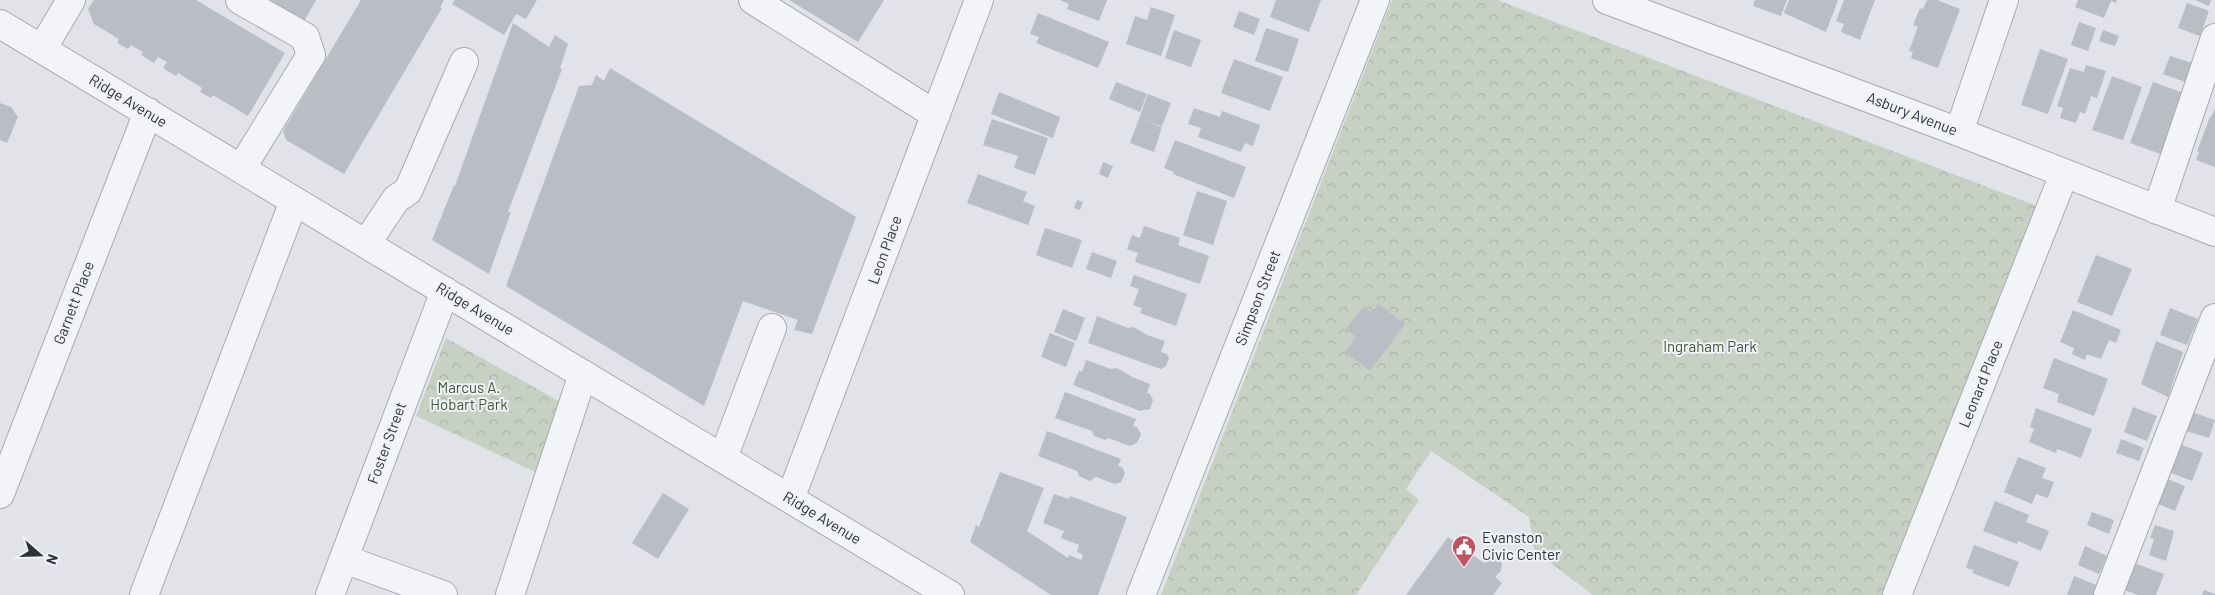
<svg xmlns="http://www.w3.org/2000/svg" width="2215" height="595" font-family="Barlow,sans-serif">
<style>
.forest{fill:url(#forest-crowns)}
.building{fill:#b9bdc4}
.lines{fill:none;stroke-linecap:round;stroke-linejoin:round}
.minor-casing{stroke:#a7aab1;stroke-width:30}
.minor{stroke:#f3f4f7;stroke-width:28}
.labels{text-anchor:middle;stroke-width:4;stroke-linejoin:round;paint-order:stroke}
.street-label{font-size:15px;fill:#2b313d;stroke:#f0f2f6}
.park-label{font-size:15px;fill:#3f583a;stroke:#f0f2f6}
.poi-label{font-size:15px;fill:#2b313d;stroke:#f0f2f6;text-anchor:start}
</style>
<defs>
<pattern id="forest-crowns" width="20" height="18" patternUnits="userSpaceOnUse" patternTransform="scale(1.25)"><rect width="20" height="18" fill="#c6d1c3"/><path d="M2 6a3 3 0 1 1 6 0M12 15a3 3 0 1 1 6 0" fill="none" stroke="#aab4a8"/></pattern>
</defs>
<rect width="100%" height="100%" fill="#e1e3e8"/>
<path class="forest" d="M1392 0H1497L2037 206 1884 595H1593L1535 551 1529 517 1431 451 1406 489 1419 500 1356 595H1161Z
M446 338 566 405 544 476 416 416Z"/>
<path class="building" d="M94 0H196L285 53 248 116 213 95 211 98 200 92 202 88 178 73 176 76 163 68 167 62 158 57 154 63 141 55 143 52 131 45 128 49 117 43 119 39 94 24 88 9Z
M265 0H316L303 23Z
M361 0H444L440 7 442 8 344 174 286 140 283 131Z
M455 0H537L526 19 516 14 504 35 452 4Z
M789 0H884L858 42Z
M1060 0H1107L1099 21 1067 9 1069 4Z
M1276 0H1321L1309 32 1270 17Z
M1755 0H1787L1781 16 1753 6Z
M1789 0H1838L1826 32 1784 13Z
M1844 0H1875L1860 40 1841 32 1844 24 1836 21Z
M1927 0H1937L1960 9 1938 68 1911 58 1913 52 1909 51 1918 27 1913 25 1920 8 1923 9Z
M2078 0H2117L2116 3 2111 1 2104 18 2075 7Z
M2195 0H2211L2209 6Z
M2187 3 2209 11 2200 36 2178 28Z
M1151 7 1175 15 1161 56 1126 44 1135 16 1147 20Z
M1239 11 1260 19 1254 35 1233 27Z
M1038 13 1109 42 1098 68 1036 43 1039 37 1030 34Z
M2079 22 2096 28 2088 51 2071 45Z
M513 23 549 47 555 35 568 44 560 68 562 69 508 212H511L489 274 432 240 454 185 455 186Z
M1266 28 1299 39 1288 72 1255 61Z
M1174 30 1201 40 1191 67 1165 58Z
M2103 30 2119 36 2115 46 2099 41Z
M2040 49 2068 59 2048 114 2021 105Z
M2170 56 2192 63 2185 82 2163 74Z
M1234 59 1283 77 1270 111 1221 93Z
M2086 65 2106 71 2097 98 2091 96 2085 114 2080 112 2076 123 2060 118 2063 108 2057 106 2070 68 2084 72Z
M610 68 856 217 812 334 794 330 798 320 743 301 704 406 506 286 579 86 592 85 596 75 604 81Z
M2112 76 2142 87 2123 140 2092 130Z
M1116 82 1147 94 1140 112 1109 99Z
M2153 82 2189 95 2166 156 2130 143Z
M999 92 1060 117 1053 138 991 114Z
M1148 94 1171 103 1162 126 1143 120 1162 127 1154 152 1130 143Z
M0 103 11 107 18 117 7 143 0 140Z
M1194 108 1220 117 1222 111 1260 125 1253 146 1245 143 1241 152 1198 137 1201 128 1188 124Z
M2215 108V167L2196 160 2199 152 2197 151 2210 117H2211Z
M992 119 1048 138 1035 175 1014 168 1018 156 983 145Z
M1175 140 1246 167 1234 198 1173 174 1174 172 1164 168Z
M1103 162 1113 166 1108 178 1099 174Z
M978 174 1027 192 1023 201 1035 206 1028 225 967 203Z
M1197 191 1227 201 1213 245 1183 235Z
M1077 200 1083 202 1080 210 1074 208Z
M1144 226 1180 238 1178 245 1209 256 1200 284 1135 262 1138 253 1127 249 1132 235 1140 238Z
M1045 228 1082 240 1072 268 1036 255Z
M1092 252 1117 261 1111 278 1086 269Z
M2096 255 2132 269 2112 316 2077 302Z
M1134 275 1187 294 1176 326 1140 313 1142 308 1133 305 1139 289 1130 286Z
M1378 304 1405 324 1370 371 1345 352 1356 337 1346 329 1364 306 1372 313Z
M2170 308 2198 319 2187 345 2160 335Z
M1063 309 1085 318 1076 341 1054 332Z
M2073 310 2121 330 2116 343 2109 340 2101 359 2087 354 2085 360 2072 354 2074 348 2060 342Z
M1097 316 1128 328 1134 327 1147 335 1165 341 1161 352 1167 354 1169 358 1166 366 1161 369 1155 367 1088 343Z
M1050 333 1075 343 1066 367 1041 357Z
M2156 341 2183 352 2168 397 2141 384Z
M2054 358 2108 379 2094 416 2057 402 2059 394 2043 388Z
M1086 360 1111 369 1117 368 1132 377 1150 384 1147 393 1150 394 1153 400 1150 409 1140 411 1073 385 1079 371 1082 372Z
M1065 392 1136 419 1133 426 1137 427 1141 434 1137 443 1130 446 1108 438 1105 440 1094 436 1092 431 1055 418Z
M2133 407 2157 416 2147 441 2124 432Z
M2036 408 2092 429 2081 458 2057 449 2056 453 2029 442 2034 429 2030 427Z
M2189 411 2215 420 2209 438 2183 430Z
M1047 431 1121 459 1118 466 1122 467 1125 473 1121 482 1115 484 1096 477 1090 481 1079 476 1077 471 1038 456Z
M2121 439 2144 448 2139 461 2116 453Z
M2177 443 2203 453 2192 481 2166 471Z
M2018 457 2046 468 2042 478 2054 482 2048 498 2036 494 2032 504 2004 492Z
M1000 472 1044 488 1027 531 1068 558 1069 555 1081 560 1083 555 1077 552 1079 545 1061 538 1064 531 1043 523 1054 494 1069 499 1070 496 1127 517 1098 595H1051L970 542 976 525 979 527Z
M2160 476 2185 486 2175 511 2151 501Z
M663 493 689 509 658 559 632 543Z
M1995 501 2029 515 2026 522 2049 531 2041 551 2018 541 2017 544 1983 531Z
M2092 512 2114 520 2109 534 2087 525Z
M2155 525 2174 531 2166 561 2149 555 2154 539 2150 538Z
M1448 537 1484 563 1490 555 1499 558 1502 564 1501 571 1495 577 1502 583 1493 595H1406Z
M1974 545 2019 562 2009 587 1972 573 1974 570 1966 568Z
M2085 546 2107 556 2099 574 2078 565Z
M2129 561 2164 574 2156 595H2138L2119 588Z
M2074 576 2099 586 2095 595H2067Z
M2204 590 2215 594V595H2202Z"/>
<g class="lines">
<g class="minor-casing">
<path id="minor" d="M240 0 305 37 311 55 241 169
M753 0 936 115
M1607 0 1959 132 2215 232
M0 24 950 595
M42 49 71 0
M1959 132 2004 0
M2157 210 2215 38
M366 244 396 199 408 191 464 62
M723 458 772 328
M0 494 148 112
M790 499 979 0
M344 559 443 595
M144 595 294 201
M330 595 445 291
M510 595 583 374
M1141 595 1375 0
M1897 595 2064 174
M2108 595 2215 318"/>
</g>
<use href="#minor" class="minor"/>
</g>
<defs>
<g id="civic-pin" transform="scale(1.25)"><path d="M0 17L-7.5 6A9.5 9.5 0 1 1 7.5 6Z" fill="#be5462" stroke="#f0f2f6"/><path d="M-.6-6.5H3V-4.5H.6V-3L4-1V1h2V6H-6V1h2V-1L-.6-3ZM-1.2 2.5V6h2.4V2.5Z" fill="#fff"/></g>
</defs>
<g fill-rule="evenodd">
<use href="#civic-pin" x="1464" y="547"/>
</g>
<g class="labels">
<g class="street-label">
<text transform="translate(128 101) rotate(31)" y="5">Ridge Avenue</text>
<text transform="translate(1912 114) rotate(21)" y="5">Asbury Avenue</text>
<text transform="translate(885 250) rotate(-70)" y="5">Leon Place</text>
<text transform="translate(1258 298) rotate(-69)" y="5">Simpson Street</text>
<text transform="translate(74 303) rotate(-69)" y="5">Garnett Place</text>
<text transform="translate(475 309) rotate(31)" y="5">Ridge Avenue</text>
<text transform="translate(1981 384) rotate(-68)" y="5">Leonard Place</text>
<text transform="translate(387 443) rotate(-70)" y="5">Foster Street</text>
<text transform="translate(822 518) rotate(31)" y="5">Ridge Avenue</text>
</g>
<g class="park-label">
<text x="1710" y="352">Ingraham Park</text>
<text x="469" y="393">Marcus A.<tspan x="469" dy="17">Hobart Park</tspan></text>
</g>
<g class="poi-label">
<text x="1482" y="543">Evanston<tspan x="1482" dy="17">Civic Center</tspan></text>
</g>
</g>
<g transform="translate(40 555) rotate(110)" stroke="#f0f2f6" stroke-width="4" paint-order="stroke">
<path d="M0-4L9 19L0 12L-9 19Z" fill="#2b313d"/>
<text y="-8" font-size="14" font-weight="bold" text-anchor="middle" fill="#2b313d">N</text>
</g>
</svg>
